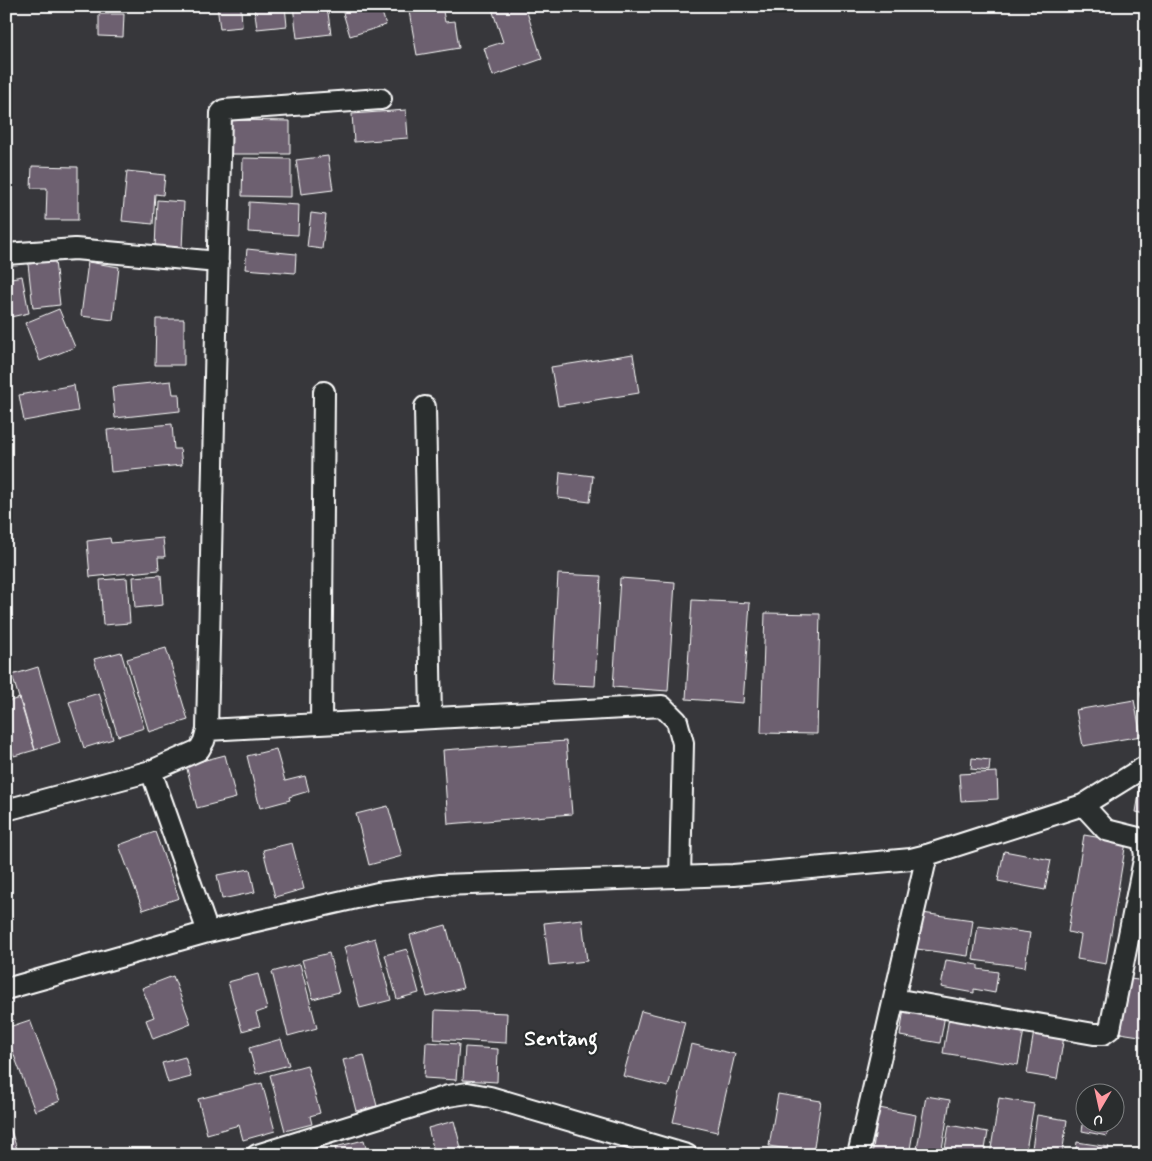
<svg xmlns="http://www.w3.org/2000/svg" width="1152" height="1161" font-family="Mynerve,sans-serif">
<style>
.building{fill:#6d616f;stroke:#fff}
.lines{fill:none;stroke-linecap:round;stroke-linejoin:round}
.street-casing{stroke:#fff;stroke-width:24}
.street{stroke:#2a2d2e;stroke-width:20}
.labels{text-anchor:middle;stroke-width:4.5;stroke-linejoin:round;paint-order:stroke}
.quarter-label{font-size:21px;font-weight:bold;fill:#fff;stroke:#2a2d2e}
</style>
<rect width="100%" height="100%" fill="#37373b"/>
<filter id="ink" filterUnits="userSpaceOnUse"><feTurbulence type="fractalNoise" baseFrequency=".02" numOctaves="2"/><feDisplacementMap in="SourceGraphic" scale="10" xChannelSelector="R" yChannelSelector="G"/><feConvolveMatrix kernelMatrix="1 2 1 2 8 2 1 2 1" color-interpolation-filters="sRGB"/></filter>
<g filter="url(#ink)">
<path class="building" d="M217 6H248V8H241L242 27 220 29Z
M254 6H285L287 26 257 29Z
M293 6H327L331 34 297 38Z
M341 6H380L386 25 350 36Z
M408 6H442L445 22 455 21 459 48 417 55Z
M491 6H525L542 59 493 76 484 48 503 42Z
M99 14H124L123 37 99 36Z
M406 110 408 138 354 142 352 114Z
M230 120 290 121V154H230Z
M328 156 333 190 301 194 296 160Z
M243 158 291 159V197L242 196Z
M32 166 78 167V220H46L47 188H31Z
M127 171 165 175 163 195 155 194 153 224 122 221Z
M157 200 184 202 182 249 155 248Z
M249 202 299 205 298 235 248 232Z
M311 213 326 215 322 249 307 247Z
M247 249 296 254 295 273 245 269Z
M55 261 60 305 33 308 28 264Z
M88 262 119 267 113 320 81 316Z
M22 276 29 313 6 318V279Z
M59 309 75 347 40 361 25 323Z
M156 319H184V365H155Z
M633 354 639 393 558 406 551 367Z
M171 381 173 394H179L180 411 115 418 112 387Z
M74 385 78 411 24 421 19 395Z
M172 424 174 449H180L182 465 111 472 107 430Z
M560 472 593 476 590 502 558 498Z
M110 538 111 543 163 538 165 557H158L159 570 90 577 87 541Z
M558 574 601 576 595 686 552 684Z
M161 575 163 605 135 608 133 577Z
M127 578 130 623 103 625 100 580Z
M620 578 675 582 668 691 613 687Z
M692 600 750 603 743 703 686 699Z
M765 613 820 614 817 734 761 733Z
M166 648 188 720 149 732 127 659Z
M121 652 144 728 118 736 94 659Z
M38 667 60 742 35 750 12 675Z
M1146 691V719L1140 692Z
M99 693 113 739 84 748 69 702Z
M20 698 35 750 14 756 6 732V702Z
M1134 700 1141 736 1083 746 1076 710Z
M566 741 572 814 448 824 443 750Z
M276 749 285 781 305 776 309 791 289 797 290 800 260 808 247 756Z
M225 755 236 798 197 808 186 765Z
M972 758 990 760 989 771 971 769Z
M997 772 998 799 961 801 959 774Z
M1143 772 1146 773V814L1136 812Z
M388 806 402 856 369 865 356 814Z
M155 832 179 898 143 910 119 845Z
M1084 835 1126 842 1106 964 1077 959 1081 935 1068 932Z
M292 843 304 889 275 897 263 850Z
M1004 851 1051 860 1045 890 998 881Z
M250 869 255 892 222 899 217 875Z
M922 913 973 920 968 956 917 949Z
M582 919 587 961 549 965 544 923Z
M446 925 463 988 427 997 410 935Z
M978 926 1030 933 1025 967 973 960Z
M375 938 391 1000 360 1008 344 947Z
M407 949 419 993 397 999 385 955Z
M329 953 339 992 313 999 302 960Z
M946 960 978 965V969L998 972 995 993 974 989V993L941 987Z
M300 964 317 1028 288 1036 272 972Z
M258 974 267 1009 256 1013 260 1026 242 1031 228 982Z
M173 976 191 1024 153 1039 146 1020 154 1017 142 988Z
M1130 979 1146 981V1037L1120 1033Z
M904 1008 945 1015 940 1043 900 1036Z
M435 1010 507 1013 506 1043 434 1039Z
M641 1011 685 1022 668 1087 623 1076Z
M950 1011 1025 1024 1018 1065 943 1053Z
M30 1020 60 1101 35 1111 6 1034V1028Z
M1034 1031 1064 1036 1057 1079 1027 1074Z
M281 1039 289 1065 256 1074 249 1048Z
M426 1042 459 1044 456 1080 424 1078Z
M691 1044 735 1054 717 1132 673 1122Z
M465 1047 498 1049 497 1082 463 1080Z
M364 1055 377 1106 356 1111 343 1060Z
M185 1057 191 1077 168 1083 162 1063Z
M307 1065 320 1113 310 1116 312 1124 285 1131 270 1075Z
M262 1083 275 1131 243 1140 239 1125 207 1134 198 1099Z
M778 1094 821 1101 813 1153 769 1146Z
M926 1096 950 1100 941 1155H916Z
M999 1098 1034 1104 1026 1150H1021L1020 1155H990Z
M879 1108 916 1115 909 1155H872Z
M1037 1115 1067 1120 1062 1155H1031Z
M1084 1118V1124H1109L1107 1136 1082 1131Z
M454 1121 463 1155H435L428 1128Z
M949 1125 988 1132 984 1155H944Z
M10 1128 19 1155H6V1130Z
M364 1140 368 1155H337L335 1147Z
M1077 1142 1109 1147 1107 1155H1075Z"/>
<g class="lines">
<g class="street-casing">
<path id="street" d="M6 254 75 249 218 262
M425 407 431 718
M321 724 324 392
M207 730 662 706 677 721 683 743 680 877
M151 771 208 932
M6 810 151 771 199 750 204 741 207 730 221 113 224 110 381 99
M6 989 208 932 378 893 441 885 733 875 911 859 927 855 1083 805 1146 766
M894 999 1094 1034H1103L1110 1029 1145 855 1142 839 1106 830 1083 805
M257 1155 448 1096 468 1093 490 1097 687 1155
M858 1155 927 855"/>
</g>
<use href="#street" class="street"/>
</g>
</g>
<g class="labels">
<g class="quarter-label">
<text x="561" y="1045">Sentang</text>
</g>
</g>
<rect width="1152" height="1161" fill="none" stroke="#2a2d2e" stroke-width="25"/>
<rect x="12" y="12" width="1127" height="1136" fill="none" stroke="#fff" stroke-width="2" filter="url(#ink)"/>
<g transform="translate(1100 1108) rotate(189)"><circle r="24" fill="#2a2d2e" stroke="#7f8182"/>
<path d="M0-4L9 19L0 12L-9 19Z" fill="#ff9aa2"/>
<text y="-8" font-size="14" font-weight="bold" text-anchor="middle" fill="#ffffff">U</text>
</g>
</svg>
